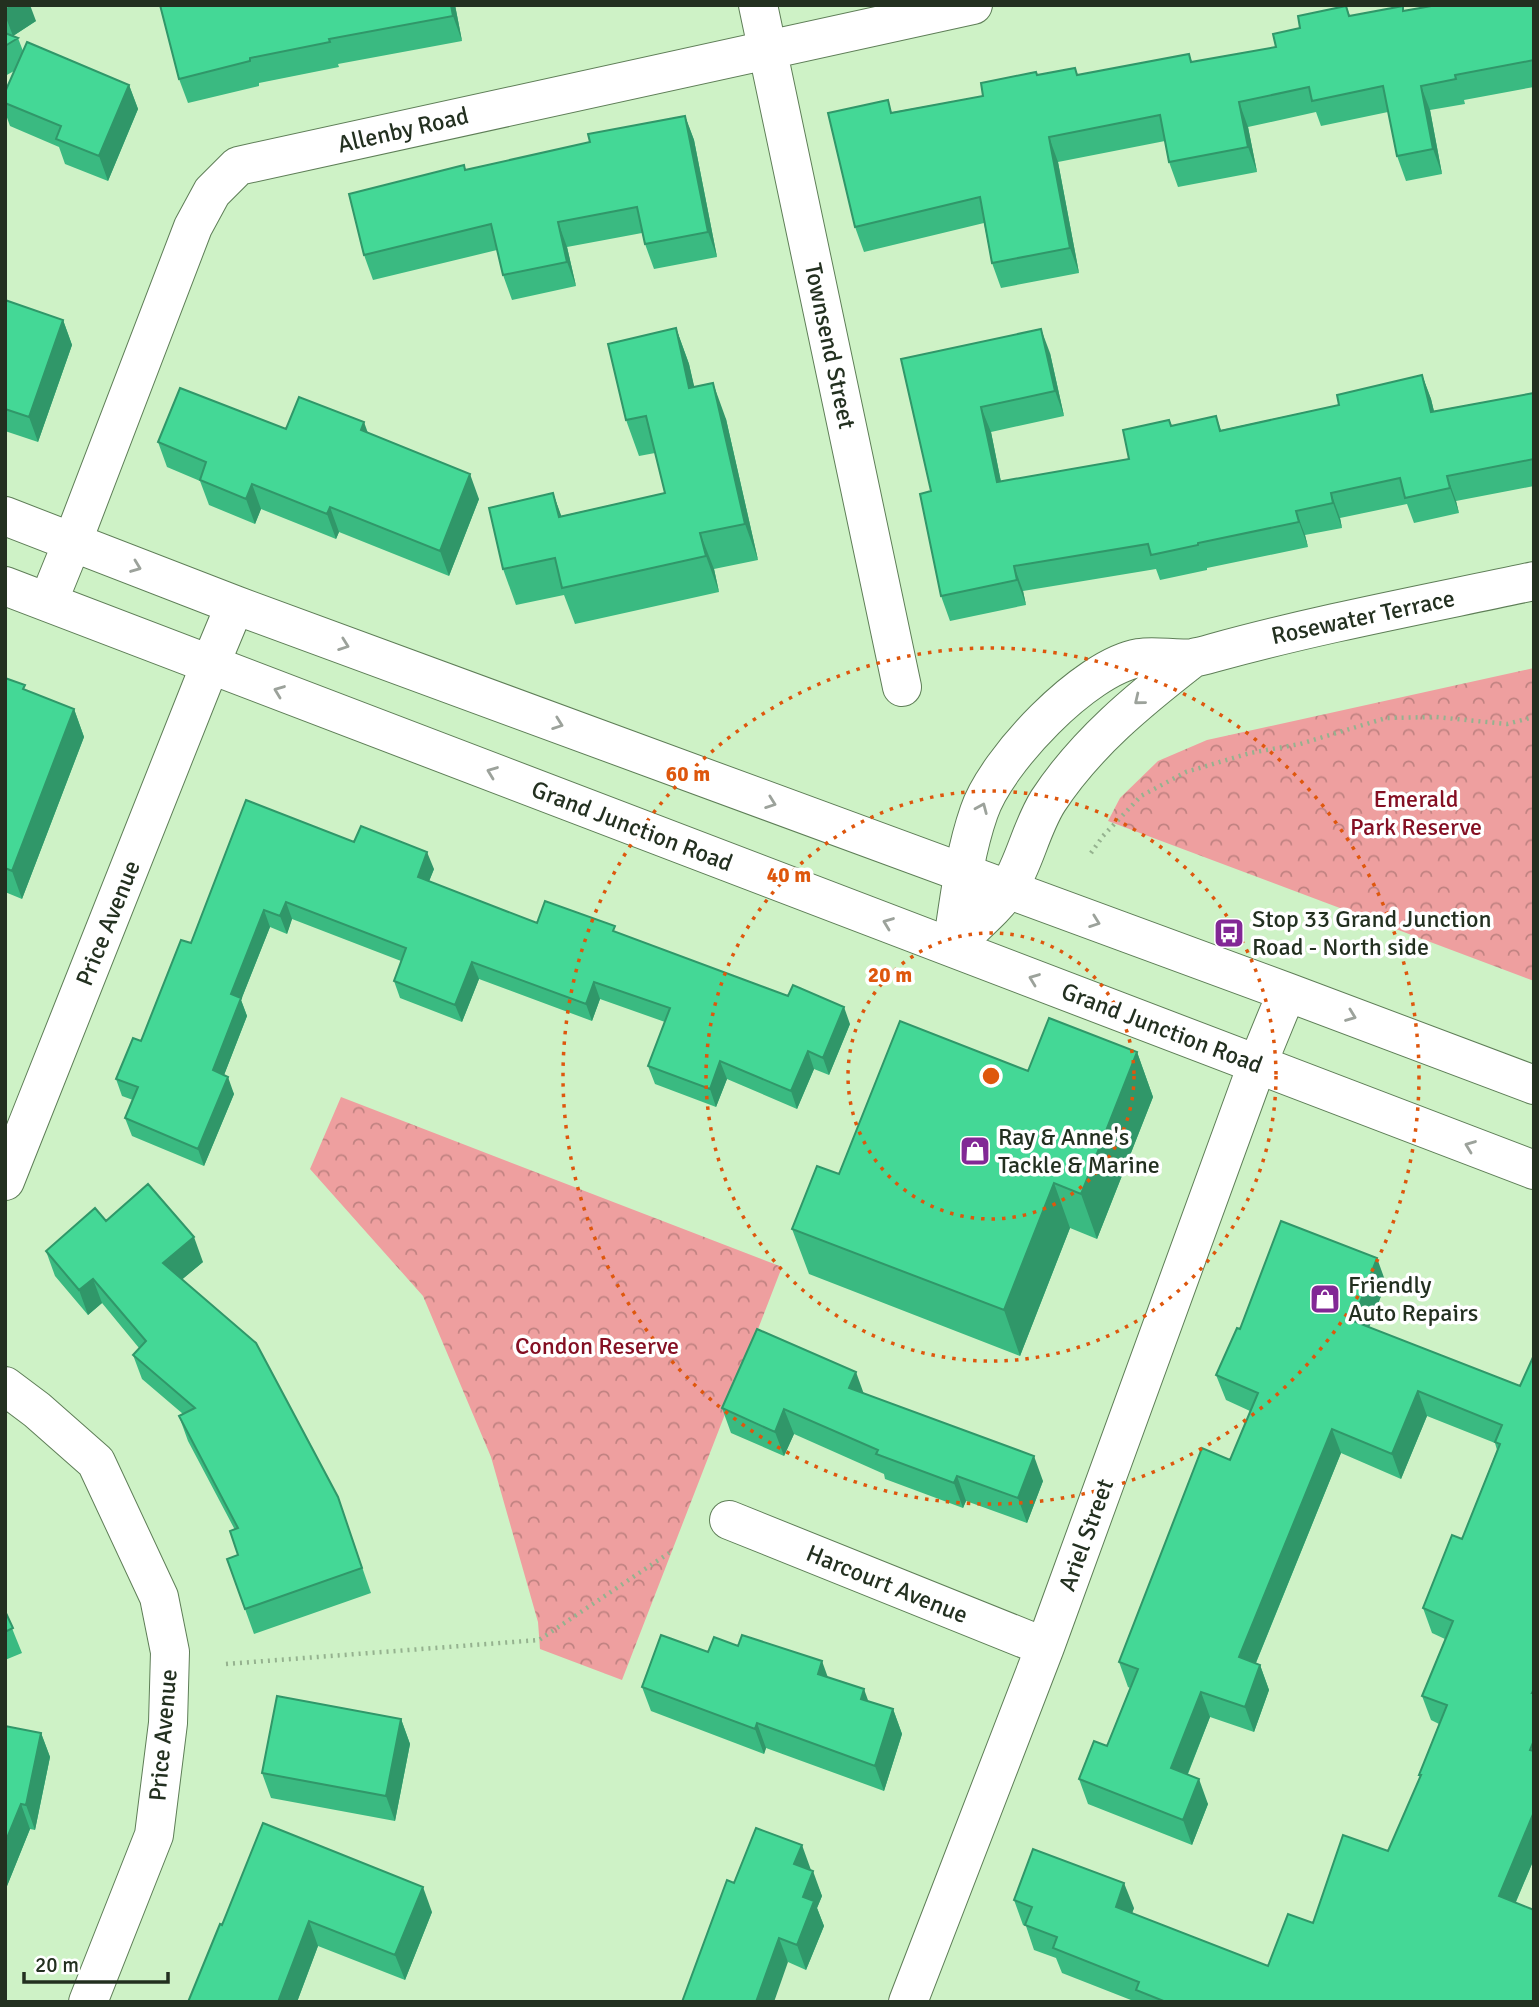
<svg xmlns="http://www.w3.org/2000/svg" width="1539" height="2007" font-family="Signika,sans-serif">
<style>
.park{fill:url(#park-crowns)}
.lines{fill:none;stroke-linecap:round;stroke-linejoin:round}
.minor-casing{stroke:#5e7e57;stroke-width:40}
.highway-casing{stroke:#5e7e57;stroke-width:40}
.path{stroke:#95b28f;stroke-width:4.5;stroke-dasharray:2 5;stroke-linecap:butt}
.minor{stroke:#fff;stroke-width:38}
.highway{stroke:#fff;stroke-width:38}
.wall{fill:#3aba81}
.shaded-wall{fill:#309769}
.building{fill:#44d896;stroke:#309769;stroke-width:2}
.oneway{stroke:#9ca29b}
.ring{fill:none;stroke:#de570d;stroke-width:3.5;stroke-dasharray:3.5 7}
.labels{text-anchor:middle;stroke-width:7;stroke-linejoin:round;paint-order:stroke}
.street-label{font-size:24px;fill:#233020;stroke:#fff}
.park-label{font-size:24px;fill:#840f23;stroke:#fff}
.poi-label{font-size:24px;fill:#233020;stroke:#fff;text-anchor:start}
.centre{fill:#de570d;stroke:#fff;stroke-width:3.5}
.ring-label{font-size:21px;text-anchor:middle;font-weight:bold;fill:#de570d;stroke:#fff;stroke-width:7;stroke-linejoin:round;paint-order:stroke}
</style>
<defs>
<pattern id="park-crowns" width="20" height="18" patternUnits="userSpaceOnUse" patternTransform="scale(1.75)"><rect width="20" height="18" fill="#ee9f9f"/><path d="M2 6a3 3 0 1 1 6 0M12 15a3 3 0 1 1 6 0" fill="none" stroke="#c08281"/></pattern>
</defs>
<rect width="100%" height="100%" fill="#cef2c6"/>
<path class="park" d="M1534 668V981L1108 821 1120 798 1158 761 1207 740Z
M341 1097 782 1267 622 1680 540 1649 538 1622 491 1457 423 1296 310 1169Z"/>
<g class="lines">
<g class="minor-casing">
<path id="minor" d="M758 5 902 687
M72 543 193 227 212 192 238 166 973 5
M952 947C959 902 964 855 979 812 996 761 1085 667 1139 658 1156 655 1175 660 1192 658 1199 657 1206 655 1213 653 1318 624 1426 604 1534 581
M952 947C966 932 998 906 1008 889 1025 862 1031 828 1048 801 1086 743 1139 700 1193 658
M5 1181 210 665
M5 1386 37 1410 96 1462 159 1597 170 1652 168 1723 154 1835 88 2002
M729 1520 1045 1647
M908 2002 1045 1647 1257 1065"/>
</g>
<g class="highway-casing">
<path id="highway" d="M5 516 235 605 1287 992 1534 1085
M5 586 1534 1170
M48 602 72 543
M210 665 235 605
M1257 1065 1287 992"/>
</g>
<path class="path" d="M1091 853 1103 836 1141 796 1186 772 1250 753 1300 744 1386 718 1436 717 1507 724 1534 717
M226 1664 539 1640 669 1553"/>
<use href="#minor" class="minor"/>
<use href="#highway" class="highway"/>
</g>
<path class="wall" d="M5 5 36 21 13 36 18 38 23 51 129 85 138 109 108 181 65 164 59 147 10 126 5 112V92L14 71 5 76Z
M160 5H455L462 41 338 64 339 67 259 83V86L188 103 179 79Z
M1534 5V87L1464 100 1465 104 1430 110 1442 174 1406 181 1397 156 1388 112 1321 126 1316 112 1248 127 1257 172 1178 187 1169 162 1165 141 1058 162 1079 273 1001 288 992 263 984 223 864 252 855 227 893 112 983 96 1037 75H1078L1189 54 1192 62 1276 47 1300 28 1346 6 1350 16 1404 11Z
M685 116 694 140 717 257 654 269 645 244 642 233 567 247 576 286 512 300 503 275 497 250 373 280 364 255 466 170 590 142Z
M5 300 63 320 72 345 38 442 5 431Z
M676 328 689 364 694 387 726 419 758 560 714 569 719 592 575 624 564 595 516 605 503 569 553 493 561 516 665 493 655 453 639 456 626 420Z
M1050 353 1064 416 991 432 1001 482 1129 459 1169 420 1172 426 1216 416 1221 430 1339 405 1422 375 1431 399 1434 411 1534 393V486L1456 501 1459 513 1414 523 1407 504 1340 518 1342 528 1305 535 1308 547 1207 568V570L1160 580 1156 569 1023 591 1026 605 950 621 941 596 931 491 901 359Z
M286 429 368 433 479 499 449 576 339 532 336 539 261 509 255 524 209 505 200 481 167 467 158 442Z
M5 678 27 691 74 709 84 737 22 899 5 892Z
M354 842 434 869 429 881 537 923 617 933 850 1024 829 1075 814 1069 797 1109 727 1079 716 1107 655 1084 648 1066 665 1022 600 999 592 1021 479 979 462 1022 400 998 394 981 401 961 292 919 287 934 270 927 241 1000 247 1016 224 1075 234 1094 204 1166 132 1136 125 1118 133 1100 122 1096 116 1079 141 1041 191 943Z
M1137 1052 1153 1097 1097 1239 1070 1228 1020 1356 809 1274 792 1229 839 1174 1028 1071Z
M106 1221 203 1262 182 1279 338 1497 371 1593 254 1634 227 1559 238 1555 235 1530 188 1441 179 1416 183 1414 142 1379 133 1355 139 1348 102 1303 88 1315 55 1276 46 1251Z
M1386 1283 1369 1327 1520 1386 1534 1355V1859L1516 1902 1534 2002H1136L1062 1973 1056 1958 1034 1950 1026 1926 1023 1925 1014 1900 1134 1908 1132 1913 1268 1966 1388 1851 1420 1777 1419 1775 1439 1724 1431 1720 1422 1696 1445 1639 1432 1633 1423 1608 1462 1539 1497 1450 1495 1443 1427 1416 1401 1479 1341 1453 1256 1663 1260 1665 1269 1690 1254 1732 1210 1717 1188 1774 1208 1804 1192 1845 1088 1804 1079 1779 1107 1746 1130 1688 1128 1687 1119 1662 1230 1460 1250 1411 1226 1400 1216 1375 1240 1329Z
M864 1394 1043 1481 1027 1523 966 1501 963 1508 885 1479 884 1474 794 1434 784 1456 731 1433 722 1408Z
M5 1611 22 1653 5 1660Z
M738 1646 828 1677 869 1702 893 1709 902 1734 884 1791 766 1748 764 1754 651 1711 642 1687Z
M401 1719 410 1744 395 1821 271 1798 262 1773Z
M5 1726 41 1733 50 1757 35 1830 30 1829 5 1891Z
M811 1870 822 1896 817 1908 824 1926 806 1970 788 1962 734 1883Z
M432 1912 405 1980 318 1946 297 2002H188L222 1925Z"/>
<path class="shaded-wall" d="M13 5H30L36 21 13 36 5 15V10Z
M451 5H455L462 41 453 16Z
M129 85 138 109 108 181 99 156Z
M1421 86 1430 110 1442 174 1433 149Z
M1239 102 1248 127 1257 172 1248 147Z
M685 116 694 140 717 257 708 232Z
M1049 137 1058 162 1079 273 1070 248Z
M558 222 567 247 576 286 567 262Z
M63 320 72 345 38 442 29 417Z
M676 328 689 364 703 424 689 388Z
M1041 329 1050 353 1064 416 1055 391Z
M1422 375 1431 399 1440 437 1431 412Z
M713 383 726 419 758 560 745 524Z
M981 407 991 432 1006 507 997 482Z
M364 422 373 447 361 430Z
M470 474 479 499 449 576 440 551Z
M1447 476 1456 501 1459 513 1450 488Z
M252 484 261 509 255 524 246 499Z
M553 493 566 529 559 517Z
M1331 493 1340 518 1342 528 1333 503Z
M330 507 339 532 336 539 327 514Z
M1296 511 1305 535 1308 547 1299 522Z
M700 533 714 569 719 592 706 556Z
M1014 566 1023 591 1026 605 1017 580Z
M74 709 84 737 22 899 12 871Z
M427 852 434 869 424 894 418 877Z
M286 902 292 919 287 934 280 916Z
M264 910 270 927 241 1000 247 1016 219 1088 213 1070 231 994Z
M472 962 479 979 462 1022 455 1005Z
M594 982 600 999 592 1021 586 1004Z
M844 1007 850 1024 829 1075 823 1058Z
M808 1051 814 1069 797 1109 791 1091Z
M1137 1052 1153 1097 1097 1239 1081 1194Z
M720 1061 727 1079 716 1107 710 1089Z
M228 1077 234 1094 204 1166 198 1149Z
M1054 1183 1070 1228 1020 1356 1004 1310Z
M194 1237 203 1262 172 1288 163 1263Z
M1377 1258 1386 1283 1362 1346 1353 1321Z
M93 1279 102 1303 88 1315 79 1290Z
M856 1372 865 1397 849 1388Z
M1418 1391 1427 1416 1401 1479 1392 1454Z
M784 1409 794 1434 784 1456 775 1432Z
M1332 1429 1341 1453 1248 1682 1239 1657Z
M1034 1456 1043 1481 1027 1523 1018 1498Z
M957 1476 966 1501 963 1508 954 1483Z
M822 1661 831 1686 818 1674Z
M1260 1665 1269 1690 1254 1732 1245 1707Z
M864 1689 873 1714 861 1699Z
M1201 1692 1210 1717 1180 1793 1171 1768Z
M893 1709 902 1734 884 1791 875 1766Z
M401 1719 410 1744 395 1821 386 1796Z
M757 1723 766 1748 764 1754 755 1729Z
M41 1733 50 1757 35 1830 26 1805Z
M1199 1779 1208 1804 1192 1845 1183 1820Z
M21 1804 30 1829 5 1891V1843Z
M1534 1812V1859L1508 1920 1499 1896Z
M802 1845 811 1870 794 1864Z
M813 1871 822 1896 817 1908 824 1926 806 1970 797 1945 803 1897Z
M1124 1883 1134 1908 1125 1932 1116 1907Z
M423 1887 432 1912 405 1980 395 1955Z
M309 1921 318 1946 297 2002H278Z
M779 1938 788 1962 774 2002H756Z"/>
<path class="building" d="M5 5H13L5 10Z
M160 5H451L453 16 329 39 330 42 250 58V61L179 79Z
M1437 5H1534V60L1455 75 1456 79 1421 86 1433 149 1397 156 1383 86 1312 101 1309 87 1239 102 1248 147 1169 162 1160 115 1049 137 1070 248 992 263 980 197 855 227 828 113 888 100 891 113 983 96 981 83 1036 72 1037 75 1075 68 1077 75 1189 54 1191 62 1276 47 1273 34 1300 28 1298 16 1346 6 1349 16 1403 6V11Z
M5 33 18 38 5 46Z
M27 42 129 85 99 156 56 139 61 126 5 103V92Z
M685 116 708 232 645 244 637 207 558 222 567 262 503 275 491 224 364 255 349 194 464 165 465 170 590 142 588 134Z
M5 300 63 320 29 417 5 409Z
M676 328 689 388 713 383 745 524 700 533 706 556 562 588 555 558 503 569 489 508 553 493 559 517 665 493 646 416 626 420 608 344Z
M1041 329 1055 391 981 407 997 482 1129 459 1123 430 1169 420 1171 426 1216 416 1220 431 1339 405 1337 395 1422 375 1431 412 1534 393V459L1447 476 1450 488 1405 498 1400 478 1331 493 1333 503 1296 511 1299 522 1198 543V545L1151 555 1148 544 1014 566 1017 580 941 596 920 494 931 491 901 359Z
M180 388 286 429 299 397 364 422 361 430 470 474 440 551 330 507 327 514 252 484 246 499 200 480 206 462 158 442Z
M5 678 25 685 23 689 74 709 12 871 5 868Z
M246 800 354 842 361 826 427 852 418 877 537 923 545 901 615 926 613 931 788 996 793 985 844 1007 823 1058 808 1051 791 1091 720 1061 710 1089 648 1066 670 1008 594 982 586 1004 472 962 455 1005 394 981 406 948 286 902 280 916 264 910 231 994 241 998 213 1070 228 1077 198 1149 125 1118 138 1087 116 1079 133 1038 141 1041 181 940 191 943Z
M1049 1018 1137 1052 1081 1194 1054 1183 1004 1310 792 1229 817 1166 839 1174 900 1021 1028 1071Z
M148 1184 194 1237 163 1263 256 1343 338 1497 362 1568 245 1609 227 1559 238 1555 230 1531 238 1528 179 1416 195 1408 133 1355 146 1341 93 1279 79 1290 46 1251 95 1208 106 1221Z
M1281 1221 1377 1258 1353 1321 1520 1386 1534 1355V1689L1532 1693H1534V1740L1530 1750 1534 1751V1812L1499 1896 1534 1910V2002H1166L1136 1990 1139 1982 1053 1948 1057 1937 1025 1925 1032 1907 1014 1900 1033 1849 1124 1883 1116 1907 1268 1966 1288 1914 1313 1923 1343 1835 1388 1851 1421 1775H1419L1447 1705 1422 1696 1453 1621 1423 1608 1452 1535 1462 1539 1500 1444 1495 1442 1502 1425 1418 1391 1392 1454 1332 1429 1239 1657 1260 1665 1245 1707 1201 1692 1171 1768 1199 1779 1183 1820 1079 1779 1094 1741 1107 1746 1138 1669 1119 1662 1202 1448 1230 1460 1258 1393 1216 1375 1237 1328 1240 1329Z
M757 1329 856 1372 849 1388 1034 1456 1018 1498 957 1476 954 1483 876 1454 878 1450 784 1409 775 1432 722 1408Z
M5 1611 13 1628 5 1632Z
M661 1635 708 1652 714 1637 738 1646 742 1635 822 1661 818 1674 864 1689 861 1699 893 1709 875 1766 757 1723 755 1729 642 1687Z
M277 1696 401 1719 386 1796 262 1773Z
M5 1726 41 1733 26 1805 21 1804 5 1843Z
M263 1823 423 1887 395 1955 309 1921 278 2002H188L220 1924 222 1925Z
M756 1828 802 1845 794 1864 813 1871 803 1897 814 1901 797 1945 779 1938 756 2002H682L727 1880 734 1883Z"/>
<defs><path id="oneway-chevron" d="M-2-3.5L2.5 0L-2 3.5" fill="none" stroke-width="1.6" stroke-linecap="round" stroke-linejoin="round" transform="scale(1.75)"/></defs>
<g class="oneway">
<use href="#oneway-chevron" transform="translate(136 567) rotate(21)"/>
<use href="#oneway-chevron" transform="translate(344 645) rotate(20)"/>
<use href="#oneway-chevron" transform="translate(279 691) rotate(-159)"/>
<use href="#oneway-chevron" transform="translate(1139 700) rotate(141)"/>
<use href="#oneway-chevron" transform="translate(558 724) rotate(20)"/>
<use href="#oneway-chevron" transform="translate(492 772) rotate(-159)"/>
<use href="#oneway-chevron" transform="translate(771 803) rotate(20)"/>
<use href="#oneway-chevron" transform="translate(982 808) rotate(-67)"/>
<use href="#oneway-chevron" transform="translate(1095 922) rotate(20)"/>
<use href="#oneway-chevron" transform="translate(888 923) rotate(-159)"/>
<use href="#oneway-chevron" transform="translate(1034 979) rotate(-159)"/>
<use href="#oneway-chevron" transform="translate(1351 1016) rotate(21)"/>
<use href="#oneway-chevron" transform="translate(1470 1146) rotate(-159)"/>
</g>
<g class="ring">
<circle cx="991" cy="1076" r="143"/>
<circle cx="991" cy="1076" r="285"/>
<circle cx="991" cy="1076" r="428"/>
</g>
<defs>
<g id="bus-square" transform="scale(1.575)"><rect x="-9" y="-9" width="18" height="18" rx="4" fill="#822895" stroke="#fff"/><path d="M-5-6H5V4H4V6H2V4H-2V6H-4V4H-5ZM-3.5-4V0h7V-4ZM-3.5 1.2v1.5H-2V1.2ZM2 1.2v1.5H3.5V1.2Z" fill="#fff"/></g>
<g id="shop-square" transform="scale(1.575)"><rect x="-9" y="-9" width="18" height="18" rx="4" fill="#822895" stroke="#fff"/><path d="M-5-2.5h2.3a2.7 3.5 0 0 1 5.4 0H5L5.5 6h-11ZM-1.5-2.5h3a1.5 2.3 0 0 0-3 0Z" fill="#fff"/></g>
</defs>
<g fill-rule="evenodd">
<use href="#bus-square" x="1229" y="933"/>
<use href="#shop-square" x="975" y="1151"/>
<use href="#shop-square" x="1325" y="1299"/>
</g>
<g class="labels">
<g class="street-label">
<text transform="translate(403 130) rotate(-13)" y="8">Allenby Road</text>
<text transform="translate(830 346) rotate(78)" y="8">Townsend Street</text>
<text transform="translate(1363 617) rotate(-12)" y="8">Rosewater Terrace</text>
<text transform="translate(632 826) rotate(21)" y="8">Grand Junction Road</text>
<text transform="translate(108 923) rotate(-68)" y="8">Price Avenue</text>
<text transform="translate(1162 1028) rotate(21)" y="8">Grand Junction Road</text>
<text transform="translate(1086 1535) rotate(-70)" y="8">Ariel Street</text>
<text transform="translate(887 1584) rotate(22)" y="8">Harcourt Avenue</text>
<text transform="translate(163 1735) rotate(-85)" y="8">Price Avenue</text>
</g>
<g class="park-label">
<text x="1416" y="807">Emerald<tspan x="1416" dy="28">Park Reserve</tspan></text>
<text x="597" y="1354">Condon Reserve</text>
</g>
<g class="poi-label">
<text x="1252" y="927">Stop 33 Grand Junction<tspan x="1252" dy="28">Road - North side</tspan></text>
<text x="998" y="1145">Ray &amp; Anne's<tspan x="998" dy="28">Tackle &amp; Marine</tspan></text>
<text x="1348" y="1293">Friendly<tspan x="1348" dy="28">Auto Repairs</tspan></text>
</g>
</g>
<circle cx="991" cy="1076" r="10" class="centre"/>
<g class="ring-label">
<text x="688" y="781">60 m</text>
<text x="789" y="882">40 m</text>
<text x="890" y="982">20 m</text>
</g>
<rect width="1539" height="2007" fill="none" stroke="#233020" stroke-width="14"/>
<path d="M24 1972v10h144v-10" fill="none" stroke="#233020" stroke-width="3.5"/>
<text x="35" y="1972" font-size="21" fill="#233020" stroke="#ffffff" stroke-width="5" paint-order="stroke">20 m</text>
</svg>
